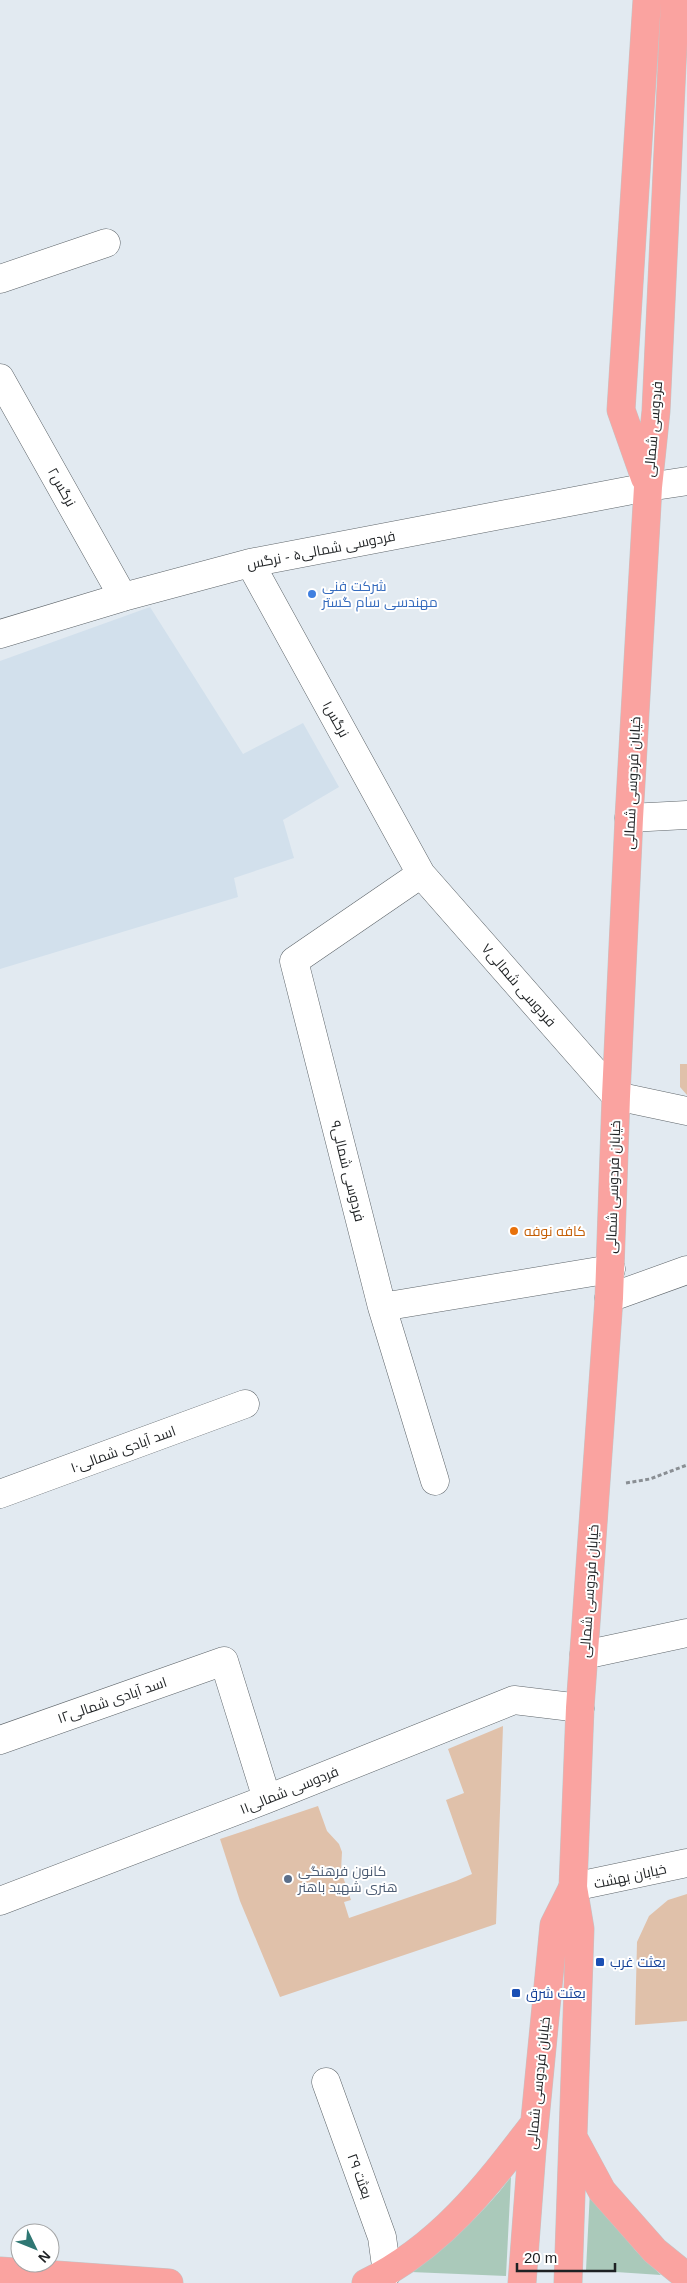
<svg xmlns="http://www.w3.org/2000/svg" width="687" height="2283" font-family="Arial,Cairo,sans-serif">
<style>
.built{fill:#d2e0ec}
.green{fill:#aac9ba}
.building{fill:#e0c1aa}
.lines{fill:none;stroke-linecap:round;stroke-linejoin:round}
.minor-casing{stroke:#5e656a;stroke-width:29}
.major-casing{stroke:#c4c5c6;stroke-width:29}
.path{stroke:#8a8f94;stroke-width:3;stroke-dasharray:4 2.5;stroke-linecap:butt}
.minor{stroke:#fff;stroke-width:28}
.major{stroke:#faa3a0;stroke-width:28}
.shop-dot{fill:#3f7fe0;stroke:#fff;stroke-width:2}
.food-dot{fill:#e8710a;stroke:#fff;stroke-width:2}
.service-dot{fill:#5c6f8a;stroke:#fff;stroke-width:2}
.transit-dot{fill:#1a4fb4;stroke:#fff;stroke-width:2}
.labels{text-anchor:middle;stroke-width:4;stroke-linejoin:round;paint-order:stroke}
.street-label{font-size:14px;fill:#1e2123;stroke:#fff}
.shop-label{font-size:14px;fill:#366cbe;stroke:#fff;text-anchor:start}
.food-label{font-size:14px;fill:#c56008;stroke:#fff;text-anchor:start}
.service-label{font-size:14px;fill:#4e5e75;stroke:#fff;text-anchor:start}
.transit-label{font-size:14px;fill:#164399;stroke:#fff;text-anchor:start}
</style>
<rect width="100%" height="100%" fill="#e2eaf1"/>
<path class="built" d="M150 607 243 754 303 723 339 787 283 820 294 858 234 878 238 897 0 969V661Z"/>
<path class="green" d="M511 2177 506 2276 411 2272C449 2245 483 2214 511 2177Z
M590 2191 636 2251 661 2275 586 2270Z"/>
<path class="building" d="M680 1064H687V1095L680 1087Z
M503 1726 496 1924 280 1997 240 1901 220 1839 318 1806 327 1831 339 1844 342 1852 341 1871 351 1900 344 1902 349 1918 456 1881 472 1874 446 1800 464 1793 448 1749Z
M687 1894V2021L635 2025 637 1942 649 1916 668 1900Z"/>
<g class="lines">
<g class="minor-casing">
<path id="minor" d="M0 279 106 243
M0 378 123 597
M250 563 421 874 616 1096 687 1111
M0 634 123 597 250 563 648 487 687 481
M629 818 687 815
M421 874 294 961 382 1307 611 1269
M609 1298 687 1270
M382 1307 435 1481
M0 1494 245 1404
M584 1655 687 1633
M0 1740 224 1661 267 1799
M573 1887 687 1863
M0 1901 267 1799 514 1700 580 1708
M326 2082 382 2237 387 2273"/>
</g>
<g class="major-casing">
<path id="major" d="M645 478 621 410 647 0
M574 2139 602 2191 655 2251 687 2277
M0 2271 169 2283
M366 2283C440 2247 485 2188 534 2124
M522 2283 532 2150 554 1925 573 1887
M568 2283 580 1929 573 1887 580 1708 609 1298 616 1096 629 818 648 487 656 411 675 0"/>
</g>
<path class="path" d="M626 1483 650 1479 687 1465"/>
<use href="#minor" class="minor"/>
<use href="#major" class="major"/>
</g>
<circle class="shop-dot" cx="312" cy="594" r="5"/>
<circle class="food-dot" cx="514" cy="1231" r="5"/>
<circle class="service-dot" cx="288" cy="1879" r="5"/>
<g class="transit-dot">
<rect x="595" y="1957" width="10" height="10" rx="2.5"/>
<rect x="511" y="1988" width="10" height="10" rx="2.5"/>
</g>
<g class="labels">
<g class="street-label">
<text transform="translate(653 429) rotate(-85)" y="5">فردوسی شمالی</text>
<text transform="translate(62 487) rotate(61)" y="5">نرگس۲</text>
<text transform="translate(321 550) rotate(-11)" y="5">فردوسی شمالی۵ - نرگس</text>
<text transform="translate(336 719) rotate(61)" y="5">نرگس۱</text>
<text transform="translate(632 783) rotate(-87)" y="5">خیابان فردوسی شمالی</text>
<text transform="translate(519 985) rotate(49)" y="5">فردوسی شمالی۷</text>
<text transform="translate(348 1171) rotate(76)" y="5">فردوسی شمالی۹</text>
<text transform="translate(613 1187) rotate(-88)" y="5">خیابان فردوسی شمالی</text>
<text transform="translate(123 1449) rotate(-20)" y="5">اسد آبادی شمالی۱۰</text>
<text transform="translate(589 1591) rotate(-86)" y="5">خیابان فردوسی شمالی</text>
<text transform="translate(112 1700) rotate(-19)" y="5">اسد آبادی شمالی۱۲</text>
<text transform="translate(289 1790) rotate(-22)" y="5">فردوسی شمالی۱۱</text>
<text transform="translate(630 1876) rotate(-12)" y="5">خیابان بهشت</text>
<text transform="translate(538 2083) rotate(-84)" y="5">خیابان فردوسی شمالی</text>
<text transform="translate(360 2176) rotate(70)" y="5">بعثت ۲۹</text>
</g>
<g class="shop-label">
<text x="322" y="591">شرکت فنی<tspan x="322" dy="16">مهندسی سام گستر</tspan></text>
</g>
<g class="food-label">
<text x="524" y="1236">کافه نوفه</text>
</g>
<g class="service-label">
<text x="298" y="1876">کانون فرهنگی<tspan x="298" dy="16">هنری شهید باهنر</tspan></text>
</g>
<g class="transit-label">
<text x="610" y="1967">بعثت غرب</text>
<text x="526" y="1998">بعثت شرق</text>
</g>
</g>
<g transform="translate(35 2248) rotate(133)"><circle r="24" fill="#ffffff" stroke="#a5a6a7"/>
<path d="M0-4L9 19L0 12L-9 19Z" fill="#2f7773"/>
<text y="-8" font-size="14" font-weight="bold" text-anchor="middle" fill="#1e2123">N</text>
</g>
<path d="M517 2263v8h98v-8" fill="none" stroke="#1e2123" stroke-width="2.5"/>
<text x="524" y="2263" font-size="15" fill="#1e2123" stroke="#ffffff" stroke-width="4" paint-order="stroke">20 m</text>
</svg>
